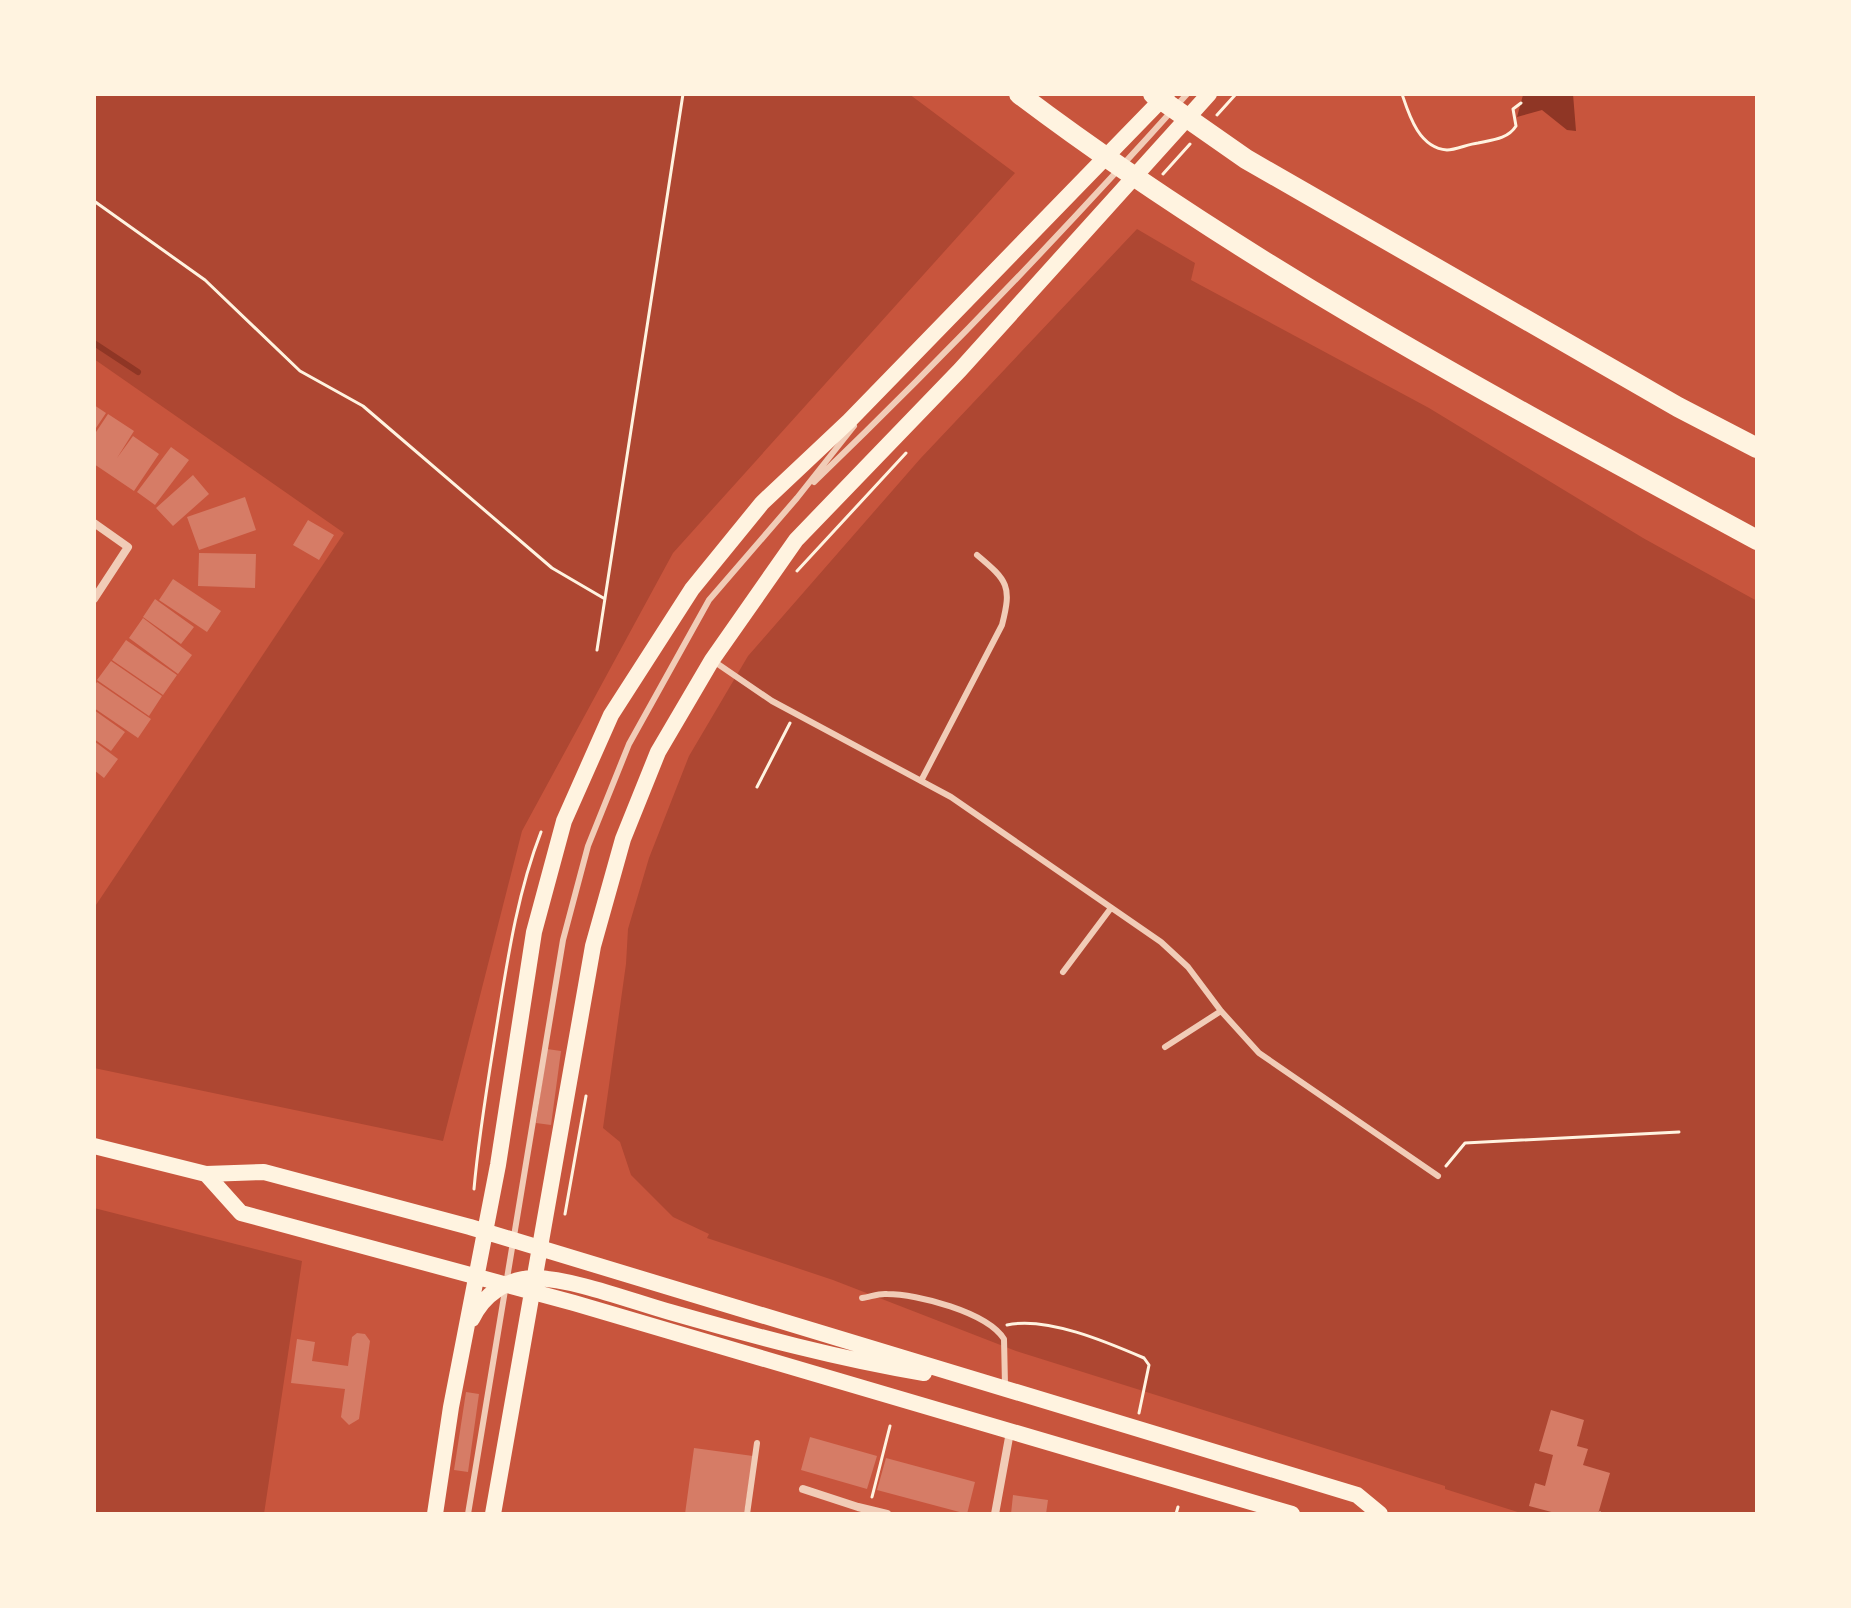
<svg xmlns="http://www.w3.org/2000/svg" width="1851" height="1608" font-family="'Roboto Condensed',sans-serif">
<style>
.green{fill:#ae4732}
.water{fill:#8f3625}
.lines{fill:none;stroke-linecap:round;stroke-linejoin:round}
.stream{stroke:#8f3625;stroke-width:6}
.building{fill:#d67c66}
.path{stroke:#fff3e0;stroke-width:3}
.service{stroke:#f1ccb7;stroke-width:6}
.minor{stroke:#f1ccb7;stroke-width:8}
.secondary{stroke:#fff3e0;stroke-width:16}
.motorway{stroke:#fff3e0;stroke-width:20}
</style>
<rect width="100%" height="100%" fill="#c8553d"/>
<path class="green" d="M94 94H909L1015 173 673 553 522 831 443 1141 94 1068V908L344 533 94 359Z
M1137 229 1195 263 1191 280 1429 408 1643 538 1757 601V1514H1524L1445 1489V1486L1016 1351 833 1280 707 1238 709 1234 673 1217 631 1175 620 1142 603 1128 626 964 628 929 649 858 689 756 748 656 920 459Z
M94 1208 302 1261 264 1514H94Z"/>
<path class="water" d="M1521 94H1573L1576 131 1567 130 1542 110 1517 117 1523 95Z"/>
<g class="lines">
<path class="stream" d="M94 343 138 372"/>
</g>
<path class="building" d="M94 405 106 413 94 431Z
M108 414 134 431 117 458 133 436 159 454 134 491 94 464V435Z
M171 447 189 460 155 505 137 492Z
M193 475 209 494 173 526 156 508Z
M245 497 256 530 199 550 187 517Z
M308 520 334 535 319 560 293 545Z
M199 553 256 554 255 588 198 586Z
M173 579 221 611 207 632 159 600Z
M155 599 194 627 181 644 143 617Z
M143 618 192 655 178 674 129 638Z
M126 640 177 675 163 695 112 660Z
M111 661 162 696 149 716 97 680Z
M97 682 151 719 138 738 94 708V686Z
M94 710 125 732 111 751 94 739Z
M94 741 118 759 104 778 94 770Z
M547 1049 561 1051 551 1125 536 1123Z
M357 1333 365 1334 370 1341 359 1419 349 1425 341 1417 345 1389 291 1383 297 1339 315 1342 312 1361 348 1366 352 1337Z
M466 1392 479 1394 468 1472 454 1470Z
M1551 1410 1584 1420 1577 1446 1588 1449 1583 1465 1610 1473 1598 1514H1559L1529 1506 1535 1483 1545 1486 1553 1455 1539 1451Z
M810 1437 877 1456 867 1489 801 1470Z
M694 1448 753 1456 744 1514H685Z
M886 1458 975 1482 967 1514 877 1490Z
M1013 1495 1048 1500 1046 1514H1011Z"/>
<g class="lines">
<path class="path" d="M1402 94C1409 115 1419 148 1447 150 1456 150 1468 144 1478 143 1492 140 1508 139 1516 126L1513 109 1521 103
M1217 115 1236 94
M1163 174 1190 144
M94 201 205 280 300 371 363 406 552 568 605 599
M797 571 906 453
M597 650 683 94
M757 787 790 723
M1446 1166 1465 1143 1679 1132
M474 1189C479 1132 489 1075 498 1018 508 956 518 891 541 832
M565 1214 586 1096
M1007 1325C1046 1316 1107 1342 1144 1358L1149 1365 1139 1413
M872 1497 890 1426
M1176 1514 1178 1507
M1600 1514V1513"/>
<path class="service" d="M814 482C944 357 1067 228 1187 94
M712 660 772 701 951 797 1161 942 1188 967 1221 1011 1259 1053 1438 1176
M921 781 1002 625C1012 586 1008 581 977 555
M1063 972 1111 908
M1165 1047 1221 1011
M862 1298C870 1297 879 1293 887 1294 917 1294 987 1312 1004 1339L1005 1385
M468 1514 563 940 588 846 629 744 709 600 797 498 854 426
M747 1514 757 1443"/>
<path class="minor" d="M94 523 128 547 94 599
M803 1489 858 1507 887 1514
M995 1514 1010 1432"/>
<path class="secondary" d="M94 1146 206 1174 264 1172 470 1227 1357 1495 1380 1514
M206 1174 241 1213 574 1303 1292 1514
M472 1319C483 1295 507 1278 535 1278 574 1279 631 1301 670 1312 754 1336 839 1359 924 1373
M435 1514 451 1407 498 1165 534 932 564 821 611 715 692 589 762 503 849 421 1167 94
M493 1514 593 946 623 839 658 752 712 660 796 540 960 370 1209 94"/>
<path class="motorway" d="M1019 94C1248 267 1505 403 1757 540
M1153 94 1246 159 1678 407 1757 448"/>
</g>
<rect width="1851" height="1608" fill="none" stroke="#fff3e0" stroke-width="192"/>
</svg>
